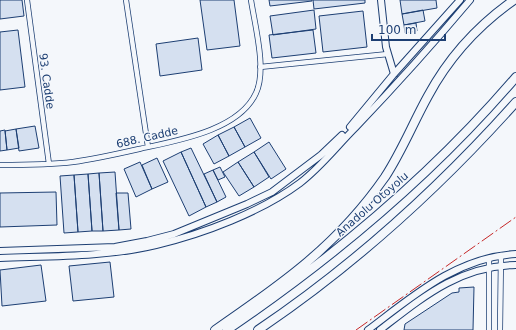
<svg xmlns="http://www.w3.org/2000/svg" width="516" height="330" font-family="'DejaVu Sans',sans-serif">
<style>
.building{fill:#d5e0f0;stroke:#1d3f73}
.lines{fill:none;stroke-linecap:round;stroke-linejoin:round}
.street-casing{stroke:#1d3f73;stroke-width:6}
.secondary-casing{stroke:#1d3f73;stroke-width:8}
.highway-casing{stroke:#1d3f73;stroke-width:10}
.street{stroke:#f4f7fb;stroke-width:4.5}
.secondary{stroke:#f4f7fb;stroke-width:6}
.highway{stroke:#f4f7fb;stroke-width:8}
.power{stroke:#c62828;stroke-width:1;stroke-dasharray:14 3 2 3;stroke-linecap:butt}
.labels{text-anchor:middle;stroke-width:3;stroke-linejoin:round;paint-order:stroke}
.street-label{font-size:11px;fill:#1d3f73;stroke:#f4f7fb}
</style>
<rect width="100%" height="100%" fill="#f4f7fb"/>
<path class="building" d="M0 0H22L24 16 0 19Z
M200 0H234L240 46 207 50Z
M269 0H312V1L270 6Z
M313 0H365V3L314 9Z
M400 0H436L437 8 402 14Z
M314 10 316 29 273 35 270 16Z
M423 10 425 21 404 25 402 14Z
M363 11 367 47 323 52 319 16Z
M416 23 417 31 405 33 404 25Z
M18 30 25 87 0 90V32Z
M313 30 316 53 272 58 269 35Z
M198 38 202 70 160 76 156 44Z
M250 118 261 138 245 147 234 127Z
M35 126 39 148 19 151 16 129Z
M234 127 245 147 229 156 218 135Z
M16 129 19 148 7 150 5 131Z
M5 130 7 150 0 151V131Z
M218 135 229 156 214 164 203 144Z
M269 142 286 169 271 179 254 152Z
M191 148 217 202 206 207 181 152Z
M181 152 206 207 189 216 163 161Z
M254 152 269 177 254 187 238 162Z
M157 158 168 182 152 189 142 165Z
M140 162 152 189 136 197 124 169Z
M238 162 254 187 239 196 223 172Z
M220 167 225 177 218 180 213 170Z
M213 170 226 197 217 202 204 174Z
M115 172 119 230 103 231 99 173Z
M99 173 103 231H92L88 174Z
M88 174 92 231 78 232 74 175Z
M74 175 78 232 64 233 60 176Z
M56 192 57 225 0 227V193Z
M116 193H128L131 229 119 230Z
M110 262 114 297 73 301 69 266Z
M41 265 46 301 2 306 0 270Z
M474 287 473 330H404L405 324 452 293 459 292V288Z"/>
<g class="lines">
<g class="street-casing">
<path id="street" d="M27 0 49 164
M126 0 148 147
M260 67 388 54
M0 165C24 165 49 165 73 162 95 159 117 154 139 149 175 141 239 131 256 93 267 70 255 26 251 0
M489 330V258
M500 330 501 255"/>
</g>
<g class="secondary-casing">
<path id="secondary" d="M381 0 386 47 394 74
M350 127 393 75 460 0
M0 251 115 247 147 241 174 234 247 204 272 192 321 155 342 135
M0 258C52 256 106 257 156 245 203 234 261 212 300 183 320 168 337 146 355 128 395 86 433 44 470 0
M368 330C413 296 457 257 516 254
M380 330C423 297 459 266 516 265"/>
</g>
<g class="highway-casing">
<path id="highway" d="M215 330C282 284 338 245 385 177 402 151 413 123 428 96 449 57 477 26 514 0
M227 330C333 258 433 174 516 77
M258 330C353 266 440 187 516 102"/>
</g>
<use href="#street" class="street"/>
<use href="#secondary" class="secondary"/>
<use href="#highway" class="highway"/>
<path class="power" d="M356 330 516 217"/>
</g>
<g class="labels">
<g class="street-label">
<text transform="translate(47 81) rotate(82)" y="4">93. Cadde</text>
<text transform="translate(147 137) rotate(-13)" y="4">688. Cadde</text>
<text transform="translate(372 204) rotate(-41)" y="4">Anadolu Otoyolu</text>
</g>
</g>
<path d="M372 34v6h73v-6" fill="none" stroke="#1d3f73" stroke-width="2"/>
<text x="378" y="34" font-size="12" fill="#1d3f73" stroke="#f4f7fb" stroke-width="3" paint-order="stroke">100 m</text>
</svg>
